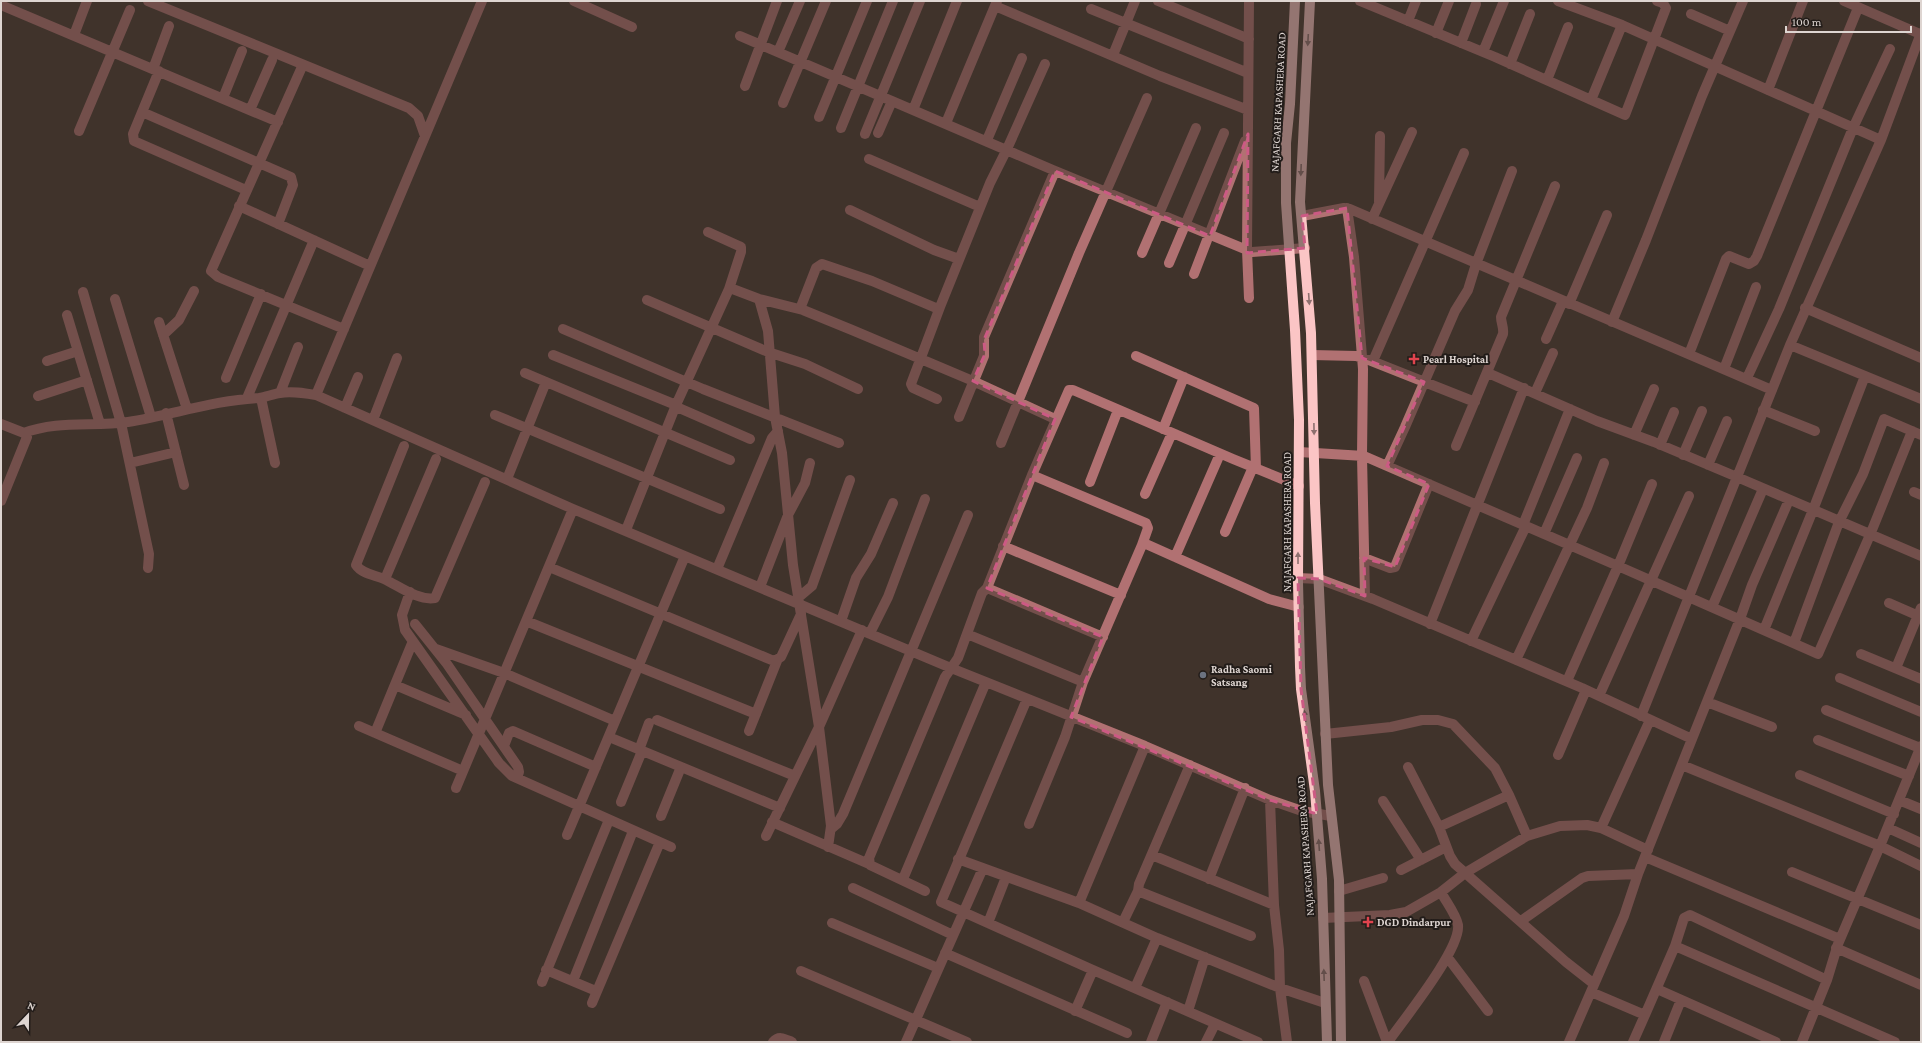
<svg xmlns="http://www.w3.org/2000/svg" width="1922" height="1043" font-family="'Crimson Pro',serif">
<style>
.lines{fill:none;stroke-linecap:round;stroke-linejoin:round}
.minor{stroke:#b17172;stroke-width:10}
.major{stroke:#fbc5c5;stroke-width:10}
.oneway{fill:#8e706f}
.marked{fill:none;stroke:#cc5a84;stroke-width:3;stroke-dasharray:8 5;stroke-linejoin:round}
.health-dot{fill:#e0444e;stroke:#221c19;stroke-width:1.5}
.worship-dot{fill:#6b7280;stroke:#221c19;stroke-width:1.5}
.labels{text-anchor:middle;stroke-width:4;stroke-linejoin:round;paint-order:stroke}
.street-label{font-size:11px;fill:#ded5d1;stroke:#221c19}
.poi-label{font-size:11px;font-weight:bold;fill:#ded5d1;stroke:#221c19;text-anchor:start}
</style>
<rect width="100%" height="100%" fill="#40332b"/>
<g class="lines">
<path class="minor" d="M148 1 409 108 418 116 425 136
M574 1 632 27
M1158 1 1249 39
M1249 1 1247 250 1249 298
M1360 1 1495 57 1625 115 1666 8 1663 3 1657 1
M1558 1 1622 25 1881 140 1790 345 1737 477 1921 556
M1844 1 1920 34
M1 5 278 122
M995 6 1160 76 1248 110
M1091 9 1248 73
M1691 14 1730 31
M1408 21 1416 1
M1436 33 1449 1
M74 35 87 1
M740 36 1053 170 1252 252 1305 248
M1461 43 1476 4
M778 52 800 1
M1483 52 1504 1
M1113 55 1135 1
M1510 64 1530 14
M153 69 169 26
M301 69 211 271 218 277 344 329
M159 71 133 134 134 141 246 190
M1547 80 1568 27
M745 86 777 1
M1768 90 1803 1
M223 98 242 51
M1591 100 1622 25
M783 103 826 1
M250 110 272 60
M913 110 957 1
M142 112 291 177 293 185 278 224
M819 117 867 1
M946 123 997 1
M841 128 893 1
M79 131 130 10
M878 133 892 101
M865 134 920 1
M987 140 1022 58
M1881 140 1921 33
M869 159 980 207
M1379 202 1380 136
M239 206 370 266
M1347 208 1354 257 1363 369 1362 456 1365 596
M850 210 934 250 959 259
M1302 216 1344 208 1350 209 1772 390
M1372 219 1412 132
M1142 253 1196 128
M1169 263 1224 133
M1194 274 1245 141
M730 288 759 299 803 310 852 330 973 381 1055 419
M83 292 121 423 149 554 148 568
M115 299 151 417
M759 299 768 331 775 417 782 453 793 565 819 727 831 826 828 847
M647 300 768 352 805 364 858 389
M1569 304 1607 215
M1805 308 1921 358
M800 309 816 268 822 264 872 281 936 308 940 307 990 183 1007 149 1045 64
M67 315 100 424
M159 322 187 409
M1612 322 1646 240 1702 96 1743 1
M563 329 703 389 839 443
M163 335 179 320 194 291
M1546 339 1563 301
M1790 345 1921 399
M1689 354 1726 259 1729 256 1749 264 1754 261 1757 256 1858 8
M553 355 676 405 679 408 750 439
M1312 355 1356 356 1369 360 1475 402
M1136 356 1254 408 1256 469
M47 361 78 351
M1373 361 1464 153
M1724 369 1756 287
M525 373 730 460
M1488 373 1597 421 1654 442 1737 477 1641 716
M226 378 261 294
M1747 378 1779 309 1853 128 1890 49
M280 393 298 347
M1535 393 1553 353
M316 395 482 1
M38 396 87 380
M247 398 314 240
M261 398 275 463
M937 399 913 388 911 384 940 307
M345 408 358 377
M1763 410 1815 431
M166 413 184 485
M495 415 720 509
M959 417 984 356V337L1055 171
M373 420 397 358
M1 424 24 433 27 437 1 501
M1163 429 1184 377
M24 433C57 420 93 427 128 422 172 415 215 400 259 398 266 397 273 394 280 393 292 391 304 393 316 395L573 509 951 668 1145 746 1270 800 1302 811 1331 816
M1634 435 1654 389
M1001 443 1079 253 1147 98
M1660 445 1674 412
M404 446 356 565C362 574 375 575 384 579 399 586 418 601 435 598L485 482
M1456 446 1503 334C1504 327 1501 323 1501 317L1555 186
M1299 452 1364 456 1618 566 1652 484
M1683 455 1702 411
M130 463 176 452
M1708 465 1727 421
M1387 466 1405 427 1455 311 1468 290 1476 264 1512 171
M1032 475 1146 523 1148 528 1142 545
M507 479 546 382
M1090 482 1118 410
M1914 492 1921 495
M1145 494 1172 433
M1523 525 1570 409
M626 530 676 405 729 289 741 252V247L739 246 708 232
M1225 532 1253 467
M1544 534 1577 458
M1003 546 1121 595
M1175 557 1220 454
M1364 558 1390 568 1395 567 1429 484
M549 567 774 661 781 657 801 614
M717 569 772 438 778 431
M1298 578 1319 579 1373 599 1582 688 1692 739
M385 579 436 459
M760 587 788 515 805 483 810 463
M987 588 1103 637
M410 592 402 615 405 630 499 763 512 776 671 847
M799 597 812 586 850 480
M1889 603 1921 617
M1712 607 1763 489
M526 621 756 714
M841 621 856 578 871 554 893 503
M415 624 447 664 518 767 519 772 517 778
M1430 624 1524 388
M1764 630 1813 510 1865 376
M870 633 888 597 925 499
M967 634 1083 682
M1471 641 1526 526
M1794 643 1839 522 1863 474 1884 419 1921 435
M436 649 504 673 615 721
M1861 654 1921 679
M1516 660 1587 508 1604 463
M1896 668 1921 608
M1840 678 1921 712
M1567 681 1618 566 1818 654 1870 535 1912 431
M395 685 466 715
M1599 696 1689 496
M1027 699 941 902 1093 970 1258 1042
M1707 702 1772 727
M1826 710 1920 748
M657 720 795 776
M359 726 463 771
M749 731 777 661
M375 733 413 641
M1325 734 1391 727 1422 720H1438L1453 724 1495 768 1509 795 1527 836
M609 737 780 808
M1818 740 1909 776
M504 746 509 733 513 731 596 767
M1921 746 1880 846 1921 866
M639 750 649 723
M1558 755 1586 690
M1682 765 1880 846 1838 944 1827 980 1802 1042
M1408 767 1439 827 1450 856 1455 864 1566 962 1594 984
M1800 775 1894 814
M456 788 573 509
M1899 800 1921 809
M1383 801 1421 860
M621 802 642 751
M661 816 681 767
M772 822 869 864
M1029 824 1065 737 1083 682 1142 545 1146 544 1269 599 1299 607
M1439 827 1509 795
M1601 828 1650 720
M1888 828 1921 843
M831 829 837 824 843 814 968 515
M567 835 685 556
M766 836 819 727 862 630
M1152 855 1274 905 1270 800
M1645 857 1840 939
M958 859 1079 903 1157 938 1280 988 1325 1003
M1401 870 1446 847
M1792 872 1921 925
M903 879 986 682
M1209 879 1245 788
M853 888 953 935
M925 891 870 865 869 858 945 677 958 658 982 593 987 588 1032 475 1069 390H1073L1233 459 1299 486
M1138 891 1251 936
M1339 891 1383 878
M1079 903 1145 746
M1274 905 1279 950 1280 988 1287 1042
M1323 918 1390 915 1406 912 1441 892 1465 873 1527 836 1560 826 1587 825 1601 828 1648 850
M1521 921 1582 878 1588 876 1638 874
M1123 922 1138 891 1139 884 1190 765
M832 923 938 968
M988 923 1006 877
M1675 946 1895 1042
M1836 948 1921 985
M945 953 1127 1033
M1448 958 1488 1011
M546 970 596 991
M801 971 967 1042
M573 981 633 831
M1364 981 1387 1042
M542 982 609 820
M1135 988 1157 938
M1657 989 1776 1042
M1591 992 1645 1015 1675 946 1684 918 1690 915 1827 980
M592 1003 660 842
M1075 1011 1093 970
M1188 1011 1205 957
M773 1042C779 1035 785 1039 792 1042
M906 1042 983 868
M1151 1042 1167 1002
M1206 1042 1215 1024
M1388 1042C1404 1019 1461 949 1458 925 1456 914 1446 902 1441 892
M1569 1042 1624 916 1638 874 1740 619 1752 585 1789 500
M1633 1042 1645 1015
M1664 1042 1681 1000"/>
<path class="major" d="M1295 1 1290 104 1286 143V203L1295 330 1299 420 1298 582 1300 667 1301 689 1315 791 1322 879 1327 1042
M1310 1 1300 202 1311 333 1315 503 1328 785 1339 880 1341 1042"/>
</g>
<defs><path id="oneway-solid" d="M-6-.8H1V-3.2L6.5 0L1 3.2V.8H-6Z"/></defs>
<g class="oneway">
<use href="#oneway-solid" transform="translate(1308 40) rotate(93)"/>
<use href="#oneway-solid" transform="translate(1301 170) rotate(92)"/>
<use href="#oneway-solid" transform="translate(1309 299) rotate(86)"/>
<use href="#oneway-solid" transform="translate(1314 429) rotate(89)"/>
<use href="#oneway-solid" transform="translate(1298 558) rotate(-90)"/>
<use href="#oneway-solid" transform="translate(1305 716) rotate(-98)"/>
<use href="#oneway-solid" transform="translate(1319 845) rotate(-94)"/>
<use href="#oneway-solid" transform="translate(1324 975) rotate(-92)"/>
</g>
<path d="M0 0H1922V1043H0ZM1248 134 1247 253 1305 248 1302 216 1347 208 1362 358 1424 382 1387 466 1429 484 1395 567 1364 558 1365 596 1319 579 1298 578 1301 689 1317 814 1270 800 1071 717 1103 637 987 588 1055 419 973 381 985 354 984 340 1055 171 1210 236Z" fill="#40332b" fill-opacity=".55" fill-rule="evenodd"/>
<path class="marked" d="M1248 134 1247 253 1305 248 1302 216 1347 208 1362 358 1424 382 1387 466 1429 484 1395 567 1364 558 1365 596 1319 579 1298 578 1301 689 1317 814 1270 800 1071 717 1103 637 987 588 1055 419 973 381 985 354 984 340 1055 171 1210 236Z"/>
<g class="health-dot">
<path d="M1412 353h4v4h4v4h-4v4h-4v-4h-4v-4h4z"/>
<path d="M1366 916h4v4h4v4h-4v4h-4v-4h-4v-4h4z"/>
</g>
<circle class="worship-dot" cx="1203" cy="675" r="4"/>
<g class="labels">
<g class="street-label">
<text transform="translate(1278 102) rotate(-87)" y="4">NAJAFGARH KAPASHERA ROAD</text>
<text transform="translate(1287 522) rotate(-90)" y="4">NAJAFGARH KAPASHERA ROAD</text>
<text transform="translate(1305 846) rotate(-94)" y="4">NAJAFGARH KAPASHERA ROAD</text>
</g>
<g class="poi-label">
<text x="1423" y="363">Pearl Hospital</text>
<text x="1211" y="673">Radha Saomi<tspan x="1211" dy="13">Satsang</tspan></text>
<text x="1377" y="926">DGD Dindarpur</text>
</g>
</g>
<rect width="1922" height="1043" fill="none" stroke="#ded5d1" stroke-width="4"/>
<g transform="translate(28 1015) rotate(22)" stroke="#221c19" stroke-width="3" paint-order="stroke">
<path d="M0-3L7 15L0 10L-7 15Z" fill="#ded5d1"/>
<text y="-6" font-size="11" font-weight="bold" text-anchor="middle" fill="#ded5d1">N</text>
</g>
<path d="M1786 26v6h125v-6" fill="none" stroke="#ded5d1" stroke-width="2"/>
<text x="1792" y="26" font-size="12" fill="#ded5d1" stroke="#221c19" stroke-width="3" paint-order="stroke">100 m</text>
</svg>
